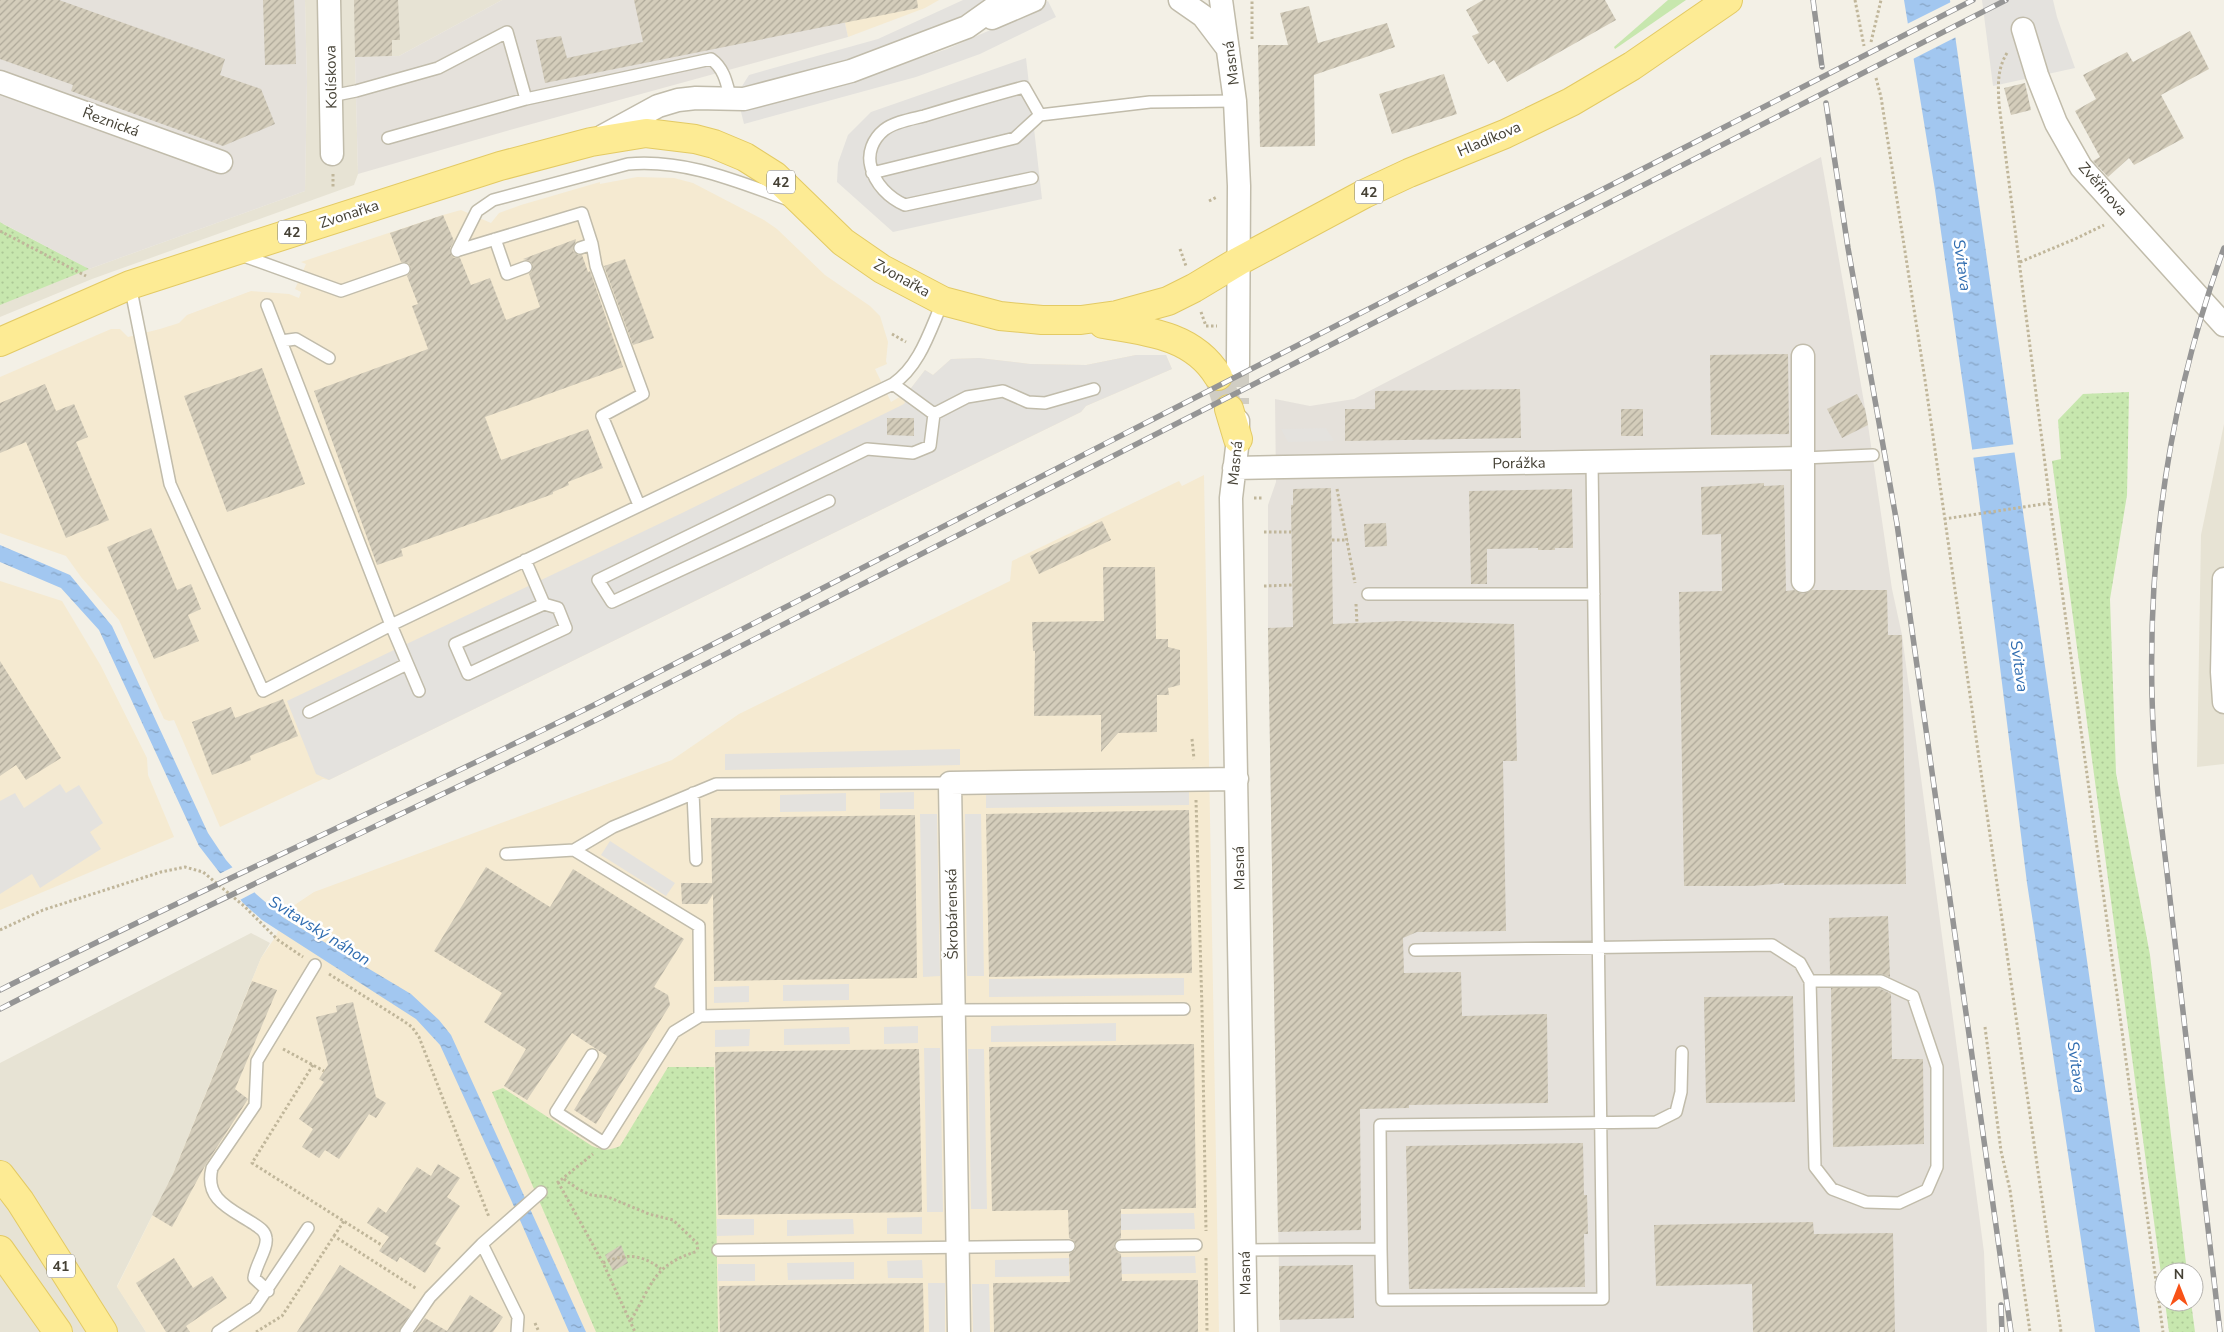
<svg xmlns="http://www.w3.org/2000/svg" width="2224" height="1332" font-family="'Nunito Sans',sans-serif">
<style>
.residential{fill:#e7e3d4}
.commercial{fill:#f5ead1}
.industrial{fill:#e5e1db}
.grass{fill:#c7e7ae}
.park{fill:url(#park-dots)}
.parking{fill:#e4e2de}
.water{fill:url(#water-ripples)}
.pier{fill:#f3f0e6}
.building{fill:url(#building-hatch)}
.lines{fill:none;stroke-linecap:round;stroke-linejoin:round}
.street-tunnel{stroke:#d0cdc3;stroke-width:22;stroke-dasharray:22 11;stroke-linecap:butt}
.primary-tunnel{stroke:#d0cdc3;stroke-width:28;stroke-dasharray:28 14;stroke-linecap:butt}
.lane-casing{stroke:#c1bcab;stroke-width:14}
.street-casing{stroke:#c1bcab;stroke-width:25}
.primary-casing{stroke:#e3ca64;stroke-width:30}
.path{stroke:#c0b69a;stroke-width:3;stroke-dasharray:2.5 2.5;stroke-linecap:butt}
.lane{stroke:#fff;stroke-width:11}
.street{stroke:#fff;stroke-width:22}
.primary{stroke:#fdeb94;stroke-width:28}
.rail-casing{stroke:#959595;stroke-width:5.5}
.rail{stroke:#fff;stroke-width:4;stroke-dasharray:11;stroke-linecap:butt}
.labels{text-anchor:middle;stroke-width:5;stroke-linejoin:round;paint-order:stroke}
.shield{fill:#fff;stroke:#7d7a72;stroke-width:1}
.shield-label{font-size:14px;font-weight:bold;fill:#454135}
.street-label{font-size:15px;fill:#454135;stroke:#fff}
.water-label{font-size:16px;font-style:italic;fill:#2f6cb0;stroke:#fff}
</style>
<defs>
<pattern id="park-dots" width="8" height="8" patternUnits="userSpaceOnUse" patternTransform="scale(1.25)"><rect width="8" height="8" fill="#c7e7ae"/><path d="M2 2h.1M6 6h.1" fill="none" stroke="#acc796" stroke-width="1.8" stroke-linecap="round"/></pattern>
<pattern id="water-ripples" width="26" height="14" patternUnits="userSpaceOnUse" patternTransform="scale(1.25)"><rect width="26" height="14" fill="#a2c7f0"/><path d="M2 4q2-2 4 0t4 0M15 11q2-2 4 0t4 0" fill="none" stroke="#86a3c3"/></pattern>
<pattern id="building-hatch" width="6" height="6" patternUnits="userSpaceOnUse" patternTransform="scale(1.25)"><rect width="6" height="6" fill="#d4cdbb"/><path d="M-1 1l2-2M0 6l6-6M5 7l2-2" fill="none" stroke="#aea899"/></pattern>
</defs>
<rect width="100%" height="100%" fill="#f3f0e6"/>
<path class="residential" d="M305 0H502L399 56 355 57 358 174 354 185 92 279 0 317V222L89 269 305 191 307 82Z
M2224 424V764L2197 767 2201 535Z
M251 933 270 943 261 958 173 1174 117 1286 146 1332H0V1063Z"/>
<path class="commercial" d="M840 0H939L925 8 848 37Z
M637 177 674 178 693 183 764 220 777 229 825 275 870 306 880 316 888 342 886 361 887 364 875 369 891 402 908 392 925 370 933 375 951 359 979 358 1030 364 1086 365 1136 355H1166L1172 369 1086 406 1081 412 329 780 323 779 220 827 174 720 169 721 164 719 119 620 81 577 66 556 0 533V377L111 329H120L128 337 160 329 179 323 187 315 251 291 289 294 299 298 301 292 295 289 306 264 301 262 443 215 461 210 491 223 499 213 521 205 600 182V184Z
M1204 475 1219 1332H146L117 1287 173 1174 261 958 276 936 287 910 314 892 672 760 739 714 1010 581 1012 561 1179 481 1182 486Z
M0 581 62 601 101 666 147 758 148 775 174 837 0 910Z"/>
<path class="industrial" d="M0 0H305L307 82 305 191 89 269 0 222Z
M502 0H840L848 37 503 132 358 174 355 57 399 56Z
M1821 157 1868 425 1892 589 1902 635 1984 1252 1987 1332H1280L1268 628V505L1276 482 1275 399 1310 406 1354 399Z"/>
<path class="grass" d="M1668 0H1686L1615 49 1614 47Z"/>
<path class="park" d="M0 222 3 224 89 269 0 305Z
M2129 392 2127 495 2110 599 2116 773 2150 955 2187 1272H2164V1296L2052 461 2061 459 2058 420 2083 394Z
M668 1067H714L718 1332H596L492 1092 503 1088 592 1146C603 1150 609 1151 620 1146Z
M2165 1302H2191L2195 1332H2169Z"/>
<path class="parking" d="M963 0H991L934 30 878 54 739 91 749 75 878 39Z
M1982 0H2053L2057 17 2075 68 1993 86Z
M1048 1 1056 17 980 54 916 77 744 124 740 108 900 65 947 49 1011 21Z
M1026 58 1042 199 893 232 837 182 838 163 848 135 871 112Z
M1136 355H1166L1172 369 1086 406 1081 412 329 780 316 774 287 701 682 513 902 405 905 403 904 399 899 397 908 392 925 370 933 375 951 359 979 358 1030 364 1086 365Z
M1326 428 1334 441 1288 442 1281 429Z
M960 749V765L725 770V754Z
M60 784 66 793 79 785 103 823 90 832 101 849 40 888 32 874 0 894V801L15 793 24 808Z
M1189 788V805L986 808V792Z
M914 792V809H880V793Z
M846 793V811L780 812V795Z
M920 814H937L940 976 923 977Z
M965 814H981L984 976H967Z
M610 841 675 883 666 896 601 855Z
M1184 978V995L989 997V979Z
M849 984V1000L783 1001V985Z
M749 986V1002L714 1003V987Z
M1116 1023V1041L991 1042V1026Z
M918 1026V1043L884 1044V1027Z
M849 1027 850 1044 784 1045V1029Z
M750 1029 749 1046 715 1047V1030Z
M924 1048H940L943 1212H927Z
M968 1049H984L987 1209H971Z
M1194 1213 1195 1229 1121 1230V1214Z
M922 1217V1234H887V1218Z
M717 1219H754V1235L717 1236Z
M853 1219 854 1234 787 1236V1220Z
M1195 1256 1196 1273 1121 1274V1257Z
M1069 1258V1276L995 1277V1260Z
M922 1260 923 1278H888L887 1261Z
M854 1262V1279L788 1280 787 1263Z
M718 1264H755V1281H718Z
M928 1283H945V1332H929Z
M972 1284H989L990 1332H973Z"/>
<path class="water" d="M1904 0H1950L2140 1332H2095L2027 883 1977 483 1935 190Z
M0 545 70 575 112 626 208 833 226 860 256 894 284 918 411 994 439 1020 451 1035 586 1332H569L512 1202 440 1045 416 1019 262 920 243 903 199 846 99 630 61 588 0 562Z"/>
<path class="pier" d="M1953 1 1958 36 1911 60 1905 25Z
M2016 444 2018 452 1971 458 1969 450Z
M235 866 257 891 238 901 219 874Z"/>
<path class="building" d="M0 0H59L225 59 220 75 261 89 275 124 223 146 71 91 73 85 0 59Z
M263 0H294L296 64 265 65Z
M354 0H398L400 40H392V56L355 57Z
M634 0H917L918 8 545 83 536 40 561 36 567 58 643 42Z
M1483 0H1605L1616 20 1507 82 1494 60 1488 64 1472 36 1479 33 1466 10Z
M1309 6 1318 43 1387 23 1395 47 1314 75 1315 146 1260 147 1258 45H1288L1280 13Z
M2190 31 2209 69 2161 95 2184 138 2134 165 2129 158 2108 177 2093 161 2100 157 2075 111 2096 99 2083 75 2127 52 2133 62Z
M1444 74 1457 114 1392 134 1379 94Z
M2025 83 2031 110 2011 115 2004 88Z
M443 215 454 241 450 248 451 255 454 258H460L471 285 490 278 506 320 540 307 529 274 532 271 533 265 530 261 523 259 576 239 573 251 578 255H582L588 272 590 271 623 367 485 417 501 460 588 429 603 468 568 482 569 485 553 492V494L401 549 403 556 377 565 314 391 428 349 412 306 418 304 407 276 410 273 411 267 408 263 401 262 390 233Z
M625 259 654 338 633 345 604 266Z
M1788 354 1789 434 1711 435 1710 355Z
M262 368 305 484 227 512 184 396Z
M45 384 56 411 74 404 88 437 76 442 109 520 66 538 26 442 0 453V403Z
M1520 389 1521 438 1345 441V409H1375V391Z
M1857 394 1865 409 1868 425 1842 438 1827 409Z
M1621 409H1643V436H1621Z
M887 418H914V436L887 435Z
M1764 483V486L1784 485 1786 591 1794 590 1803 594 1812 590H1887L1888 635H1902L1906 884 1784 885V883L1752 886H1684L1679 592 1722 591 1721 534 1702 535 1701 487Z
M1331 488 1333 624 1401 621 1514 624 1517 761H1503L1506 931 1417 932 1403 938 1404 973 1461 972 1462 1016 1547 1014 1548 1103 1409 1105V1108L1360 1109 1361 1230 1278 1232 1268 628 1293 627 1291 505H1293V489Z
M1572 489 1573 548H1555V550H1538V548L1487 549V584H1471L1469 491Z
M1102 521 1111 540 1039 574 1030 556Z
M1386 523 1387 546 1365 547 1364 524Z
M151 528 177 590 191 584 201 609 188 615 199 641 154 659 107 547Z
M1103 567H1155L1156 639H1168V647L1180 650V685L1168 688 1169 695H1157V732L1118 733 1101 752V715L1034 716 1035 651H1033L1032 622 1104 621Z
M0 661 61 758 26 780 16 765 0 776Z
M283 699 298 736 250 756 251 760 212 775 192 722 231 707 235 718Z
M1189 810 1192 973 989 977 986 814Z
M915 815 917 978 714 981 713 894 707 904H682L681 883H712L711 818Z
M486 867 550 907 573 869 684 939 654 987 668 995 670 1005 596 1124 574 1110 607 1056 572 1033 527 1100 504 1086 526 1049 484 1022 502 993 434 951Z
M1888 916 1890 977 1881 974H1830L1829 918Z
M252 981 277 990 235 1089 248 1099 206 1164 172 1227 152 1215 173 1174Z
M1831 988H1879L1891 994 1892 1059H1923L1924 1144 1833 1147Z
M1793 996 1795 1102 1706 1103 1704 997Z
M353 1002 376 1097 386 1103 376 1118 369 1114 339 1159 325 1150 319 1158 302 1147 313 1129 299 1119 324 1082 319 1079 328 1065 316 1017 337 1012 336 1006Z
M1194 1044 1196 1208 1121 1209V1238L1115 1242 1114 1247 1117 1252 1121 1254 1122 1281 1198 1280V1332H994L993 1283 1070 1282 1069 1254 1075 1250 1076 1245 1073 1240 1069 1238 1068 1210 992 1211 989 1047Z
M919 1049 922 1212 718 1215 715 1052Z
M1583 1143 1584 1195H1587L1588 1234H1584L1585 1287 1409 1289 1406 1146Z
M438 1164 460 1178 447 1197 460 1206 435 1244 441 1248 425 1273 400 1257 397 1262 379 1251 389 1237 367 1223 378 1207 386 1213 417 1167 431 1176Z
M1813 1222 1814 1234 1893 1233 1895 1332H1753L1752 1284 1656 1286 1654 1225Z
M621 1245 628 1263 613 1271 605 1255Z
M174 1258 193 1288 212 1276 227 1298 186 1326 190 1332H166L136 1283Z
M340 1265 412 1311 399 1332H297Z
M1353 1265 1354 1318 1279 1320V1266Z
M923 1283 924 1332H720L719 1286Z
M470 1295 503 1317 493 1332H415L425 1318 447 1331Z"/>
<g class="lines">
<path class="street-tunnel" d="M1238 365V404"/>
<path class="primary-tunnel" d="M1218 376 1229 409"/>
<g class="lane-casing">
<path id="lane" d="M331 96 356 91 438 68 507 32 526 99
M388 138 526 99 711 59C725 69 727 85 731 100
M872 173 1015 138 1040 115 1150 102 1235 101
M1032 178 905 205C889 198 875 184 871 167 867 153 873 139 884 130 894 122 912 119 924 116 957 106 990 96 1024 87L1040 115
M495 239 507 274 526 267
M580 248 592 244
M459 250 582 213 592 244 596 266 643 394 602 416 639 505
M457 251 477 211 493 200 628 164C685 159 736 181 789 200
M241 255 341 291 404 269
M130 285 170 484 263 691 391 625 893 384C920 366 930 330 943 301
M267 305 391 625 419 691
M281 341 296 339 329 358
M934 414 967 397 1003 391 1028 402 1045 403 1094 389
M1803 458 1873 455
M829 501 612 602 598 580 867 449 913 453 930 446 934 414 893 384
M525 560 544 604 455 644 468 674 566 628 558 608 544 604
M1368 594H1594
M309 712 407 664
M693 793 696 860
M574 850 699 926 700 1016
M506 854 574 850 613 827 716 784 950 783
M1415 950 1772 945 1800 963 1810 981 1815 1167 1832 1189 1866 1202 1899 1203 1927 1190 1937 1167V1067L1913 996 1881 981H1810
M592 1055 556 1112 604 1143 674 1032 700 1016 953 1010 1184 1009
M482 1244 518 1317 517 1332
M1121 1246 1196 1245
M1381 1249 1380 1125 1656 1122 1676 1112 1681 1092 1682 1052
M718 1250 1069 1246
M1244 1250 1381 1249 1382 1300 1603 1299 1592 461
M268 1291 254 1278C255 1266 268 1248 266 1238 265 1231 260 1228 254 1224 231 1209 204 1200 212 1168L255 1105 257 1061 315 965
M218 1332 255 1307 308 1228
M406 1332 430 1297 482 1244 541 1192"/>
</g>
<g class="street-casing">
<path id="street" d="M329 0 332 154
M1180 0 1203 16 1228 49
M1221 0 1235 101 1239 186 1238 365
M992 18 1034 0
M2023 29 2037 75 2056 123 2081 167 2224 325
M0 82 221 162
M603 136 658 106 678 100 696 98 744 99 851 71 967 27 1005 0
M1238 421V439L1231 498 1246 1332
M1803 458V581
M1234 468 1803 458V356
M2224 579 2222 672 2224 702
M959 1332 950 783 1237 779"/>
</g>
<g class="primary-casing">
<path id="primary" d="M1103 324C1146 331 1193 335 1218 376
M0 342 130 285 232 252 500 166 591 142 646 133 695 139 714 144 745 157 775 176 843 242 882 269 943 301 1000 316 1042 320H1081L1117 315 1168 301 1194 288 1239 261 1364 194 1409 173 1505 134 1571 102 1632 66 1728 0
M1229 409 1238 439
M0 1175 20 1201 103 1332
M0 1250 58 1332"/>
</g>
<path class="path" d="M1855 0 1864 46
M1252 39V0
M1871 42 1881 0
M2007 53C1997 69 1998 86 1999 104L2050 503 2163 1332
M1876 78 1881 97 1925 380 2061 1332
M333 174V189
M1209 201 1217 197
M0 231 86 276
M1180 249 1186 266
M2020 262 2075 239 2104 225
M1201 312 1206 326
M1206 326H1217
M892 334 906 342
M1337 489 1355 583
M1254 498H1263
M1944 519 2050 503
M1264 532H1291
M1332 540H1348
M1264 586 1292 585
M1356 604 1357 624
M1192 739 1194 759
M1196 800 1202 1009 1206 1231
M0 930 43 910 161 872 185 867 203 872 244 906 278 940 303 957
M329 974 402 1020 412 1027 419 1037 489 1217
M1985 1027 2001 1151 2010 1190 2030 1332
M283 1049 324 1071
M313 1065 252 1163 383 1246
M564 1179 578 1189 591 1195 608 1197 649 1214 673 1220 697 1243 698 1252
M558 1182 603 1263 635 1332
M557 1183 593 1154
M334 1236 344 1221
M1206 1258 1207 1332
M603 1263C625 1253 642 1254 661 1269
M631 1320C653 1283 653 1265 698 1251
M535 1323 539 1332
M256 1332 282 1316 334 1236 417 1289"/>
<use href="#lane" class="lane"/>
<use href="#street" class="street"/>
<use href="#primary" class="primary"/>
<g class="rail-casing">
<path id="rail" d="M1813 0 1822 67
M1826 103 1848 248 1897 524 2011 1332
M0 990C197 891 399 801 598 703L1973 0
M0 1009C199 907 403 815 604 716L2006 0
M2001 1305 2002 1332
M2220 1332 2158 795C2140 609 2160 424 2224 248"/>
</g>
<use href="#rail" class="rail"/>
</g>
<g class="labels">
<g class="shield">
<rect x="767" y="170.5" width="28" height="23" rx="4"/>
<rect x="1355" y="180.5" width="28" height="23" rx="4"/>
<rect x="278" y="220.5" width="28" height="23" rx="4"/>
<rect x="47" y="1254.5" width="28" height="23" rx="4"/>
</g>
<g class="shield-label">
<text x="781" y="187">42</text>
<text x="1369" y="197">42</text>
<text x="292" y="237">42</text>
<text x="61" y="1271">41</text>
</g>
<g class="street-label">
<text transform="translate(1231 63) rotate(-97)" y="5">Masná</text>
<text transform="translate(331 77) rotate(-91)" y="5">Kolískova</text>
<text transform="translate(111 122) rotate(20)" y="5">Řeznická</text>
<text transform="translate(1489 139) rotate(-23)" y="5">Hladíkova</text>
<text transform="translate(2103 189) rotate(49)" y="5">Zvěřinova</text>
<text transform="translate(349 214) rotate(-18)" y="5">Zvonařka</text>
<text transform="translate(902 278) rotate(29)" y="5">Zvonařka</text>
<text transform="translate(1235 463) rotate(-84)" y="5">Masná</text>
<text transform="translate(1519 463) rotate(-1)" y="5">Porážka</text>
<text transform="translate(1239 868) rotate(-91)" y="5">Masná</text>
<text transform="translate(952 914) rotate(-91)" y="5">Škrobárenská</text>
<text transform="translate(1245 1273) rotate(-91)" y="5">Masná</text>
</g>
<g class="water-label">
<text transform="translate(1963 265) rotate(82)" y="6">Svitava</text>
<text transform="translate(2020 666) rotate(82)" y="6">Svitava</text>
<text transform="translate(320 930) rotate(32)" y="6">Svitavský náhon</text>
<text transform="translate(2077 1067) rotate(82)" y="6">Svitava</text>
</g>
</g>
<g transform="translate(2179 1287)"><circle r="24" fill="#ffffff" stroke="#b5b3ae"/>
<path d="M0-4L9 19L0 12L-9 19Z" fill="#f85217"/>
<text y="-8" font-size="14" font-weight="bold" text-anchor="middle" fill="#454135">N</text>
</g>
</svg>
